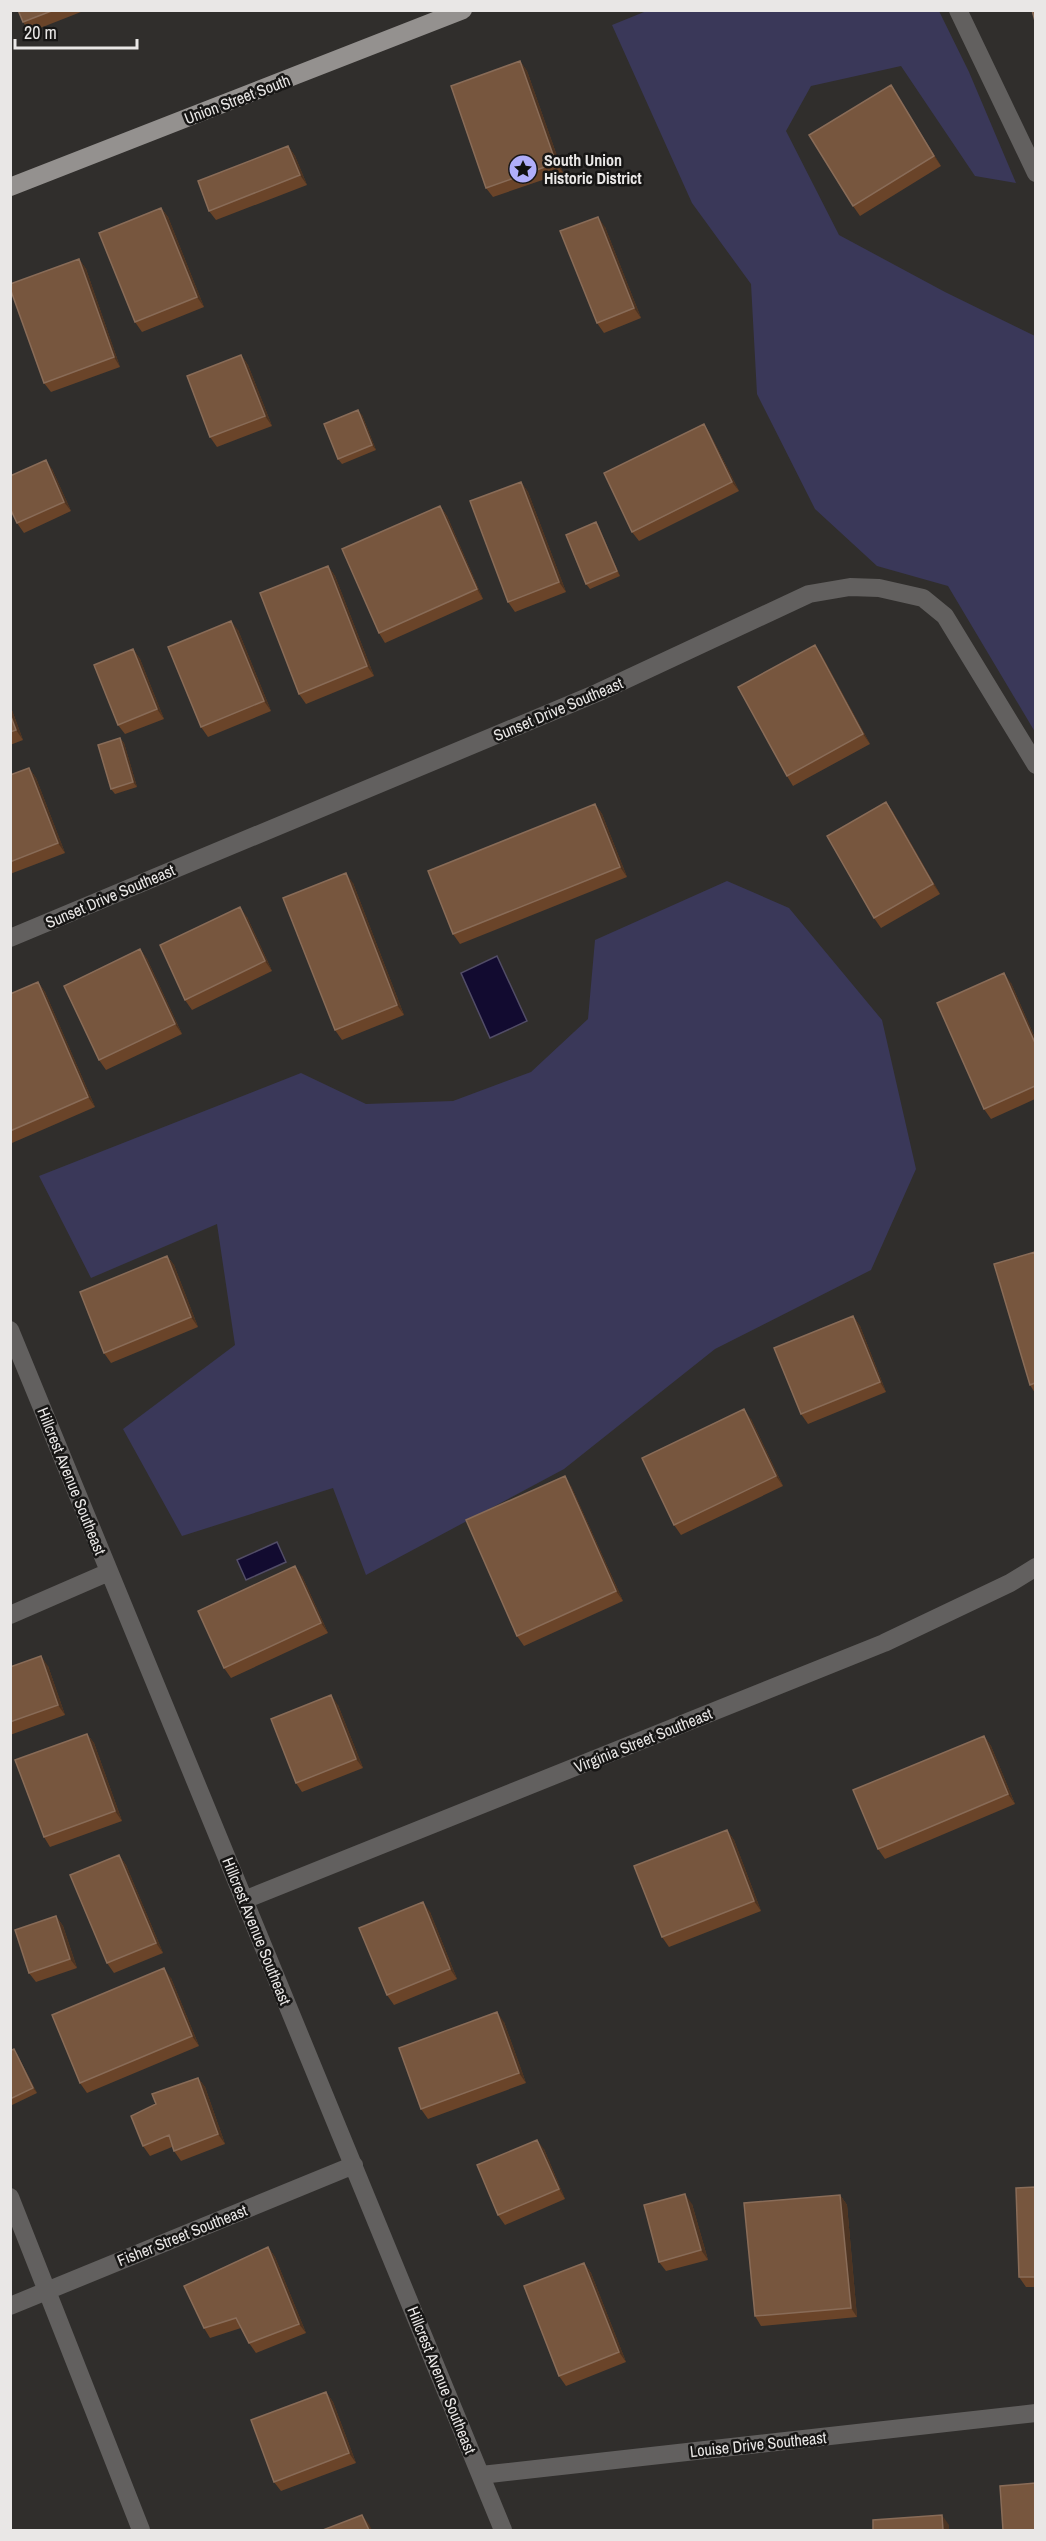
<svg xmlns="http://www.w3.org/2000/svg" width="1046" height="2541" font-family="'Archivo Narrow',sans-serif">
<style>
.green{fill:#3a3859}
.water{fill:#120b30;stroke:#524d67;stroke-width:1.5}
.lines{fill:none;stroke-linecap:round;stroke-linejoin:round}
.minor{stroke:#62605f;stroke-width:18}
.major{stroke:#94918f;stroke-width:18}
.wall{fill:#6a4429}
.shaded-wall{fill:#4d3422}
.building{fill:#77563e;stroke:#896c58;stroke-width:1.5}
.labels{text-anchor:middle;stroke-width:5;stroke-linejoin:round;paint-order:stroke}
.street-label{font-size:16px;fill:#e9e7e6;stroke:#171615}
.poi-label{font-size:16px;font-weight:bold;fill:#e9e7e6;stroke:#171615;text-anchor:start}
</style>
<rect width="100%" height="100%" fill="#302e2c"/>
<path class="green" d="M649 10 939 11 969 72 1016 183 975 176 901 66 811 86 786 131 839 235 945 292 1035 336V732L948 586 877 566 815 509 757 394 751 284 692 203 612 25Z
M727 881 789 908 882 1020 916 1169 871 1270 715 1349 564 1469 366 1575 333 1488 182 1536 123 1429 235 1345 217 1224 91 1278 39 1176 301 1073 366 1104 453 1101 531 1072 588 1019 595 940Z"/>
<path class="water" d="M497 956 527 1021 490 1038 461 973Z
M277 1542 286 1562 246 1580 237 1560Z"/>
<g class="lines">
<path class="minor" d="M958 10 1036 173
M10 938 597 693 809 594 850 587 879 588 923 598 945 616 1036 765
M10 1330 503 2530
M10 1615 109 1572
M244 1900 884 1643 1010 1583 1036 1567
M10 2197 141 2530
M10 2306 354 2165
M481 2475 1036 2413"/>
<path class="major" d="M10 187 463 10"/>
</g>
<path class="wall" d="M18 10H86L30 32 23 22Z
M520 61 527 71 563 173 493 197 486 188Z
M891 85 941 166 860 216 853 206Z
M288 146 295 156 307 185 216 220 209 211Z
M161 208 168 217 204 307 142 332 135 322Z
M605 227 641 318 604 333 597 323Z
M79 259 86 269 120 367 51 392 44 383Z
M241 355 248 365 272 426 217 447 210 437Z
M362 415 376 450 342 464 338 459Z
M704 424 710 434 739 491 639 541 632 532Z
M52 469 71 511 24 533 17 523Z
M521 482 528 492 566 592 515 612 508 602Z
M440 506 447 516 483 599 385 643 379 633Z
M596 522 599 527 620 576 590 589 586 584Z
M328 566 335 576 374 676 306 704 299 694Z
M238 630 271 711 208 737 201 727Z
M133 649 140 659 164 719 125 734 118 725Z
M821 654 870 744 793 786 787 776Z
M10 705 23 740 10 745Z
M120 738 124 743 137 787 115 794 111 789Z
M29 768 36 778 65 853 10 874V775Z
M886 802 893 812 940 894 881 928 874 918Z
M595 804 602 814 627 877 460 944 453 934Z
M353 883 404 1015 342 1040 335 1030Z
M247 917 272 971 192 1010 185 1000Z
M140 949 147 959 182 1034 106 1070 99 1060Z
M38 982 45 992 95 1107 12 1143 10 1141V994Z
M1011 983 1035 1038V1099L991 1119 984 1109Z
M1035 1252V1393L1030 1385Z
M167 1256 174 1265 198 1327 111 1363 104 1353Z
M853 1316 860 1326 886 1392 808 1424 801 1414Z
M751 1419 783 1486 681 1535 674 1525Z
M571 1486 623 1601 524 1646 517 1636Z
M302 1576 328 1633 231 1678 224 1668Z
M48 1666 65 1715 10 1735V1667Z
M338 1705 363 1768 302 1792 296 1783Z
M87 1734 94 1743 122 1821 50 1847 44 1837Z
M984 1736 991 1746 1015 1804 885 1859 878 1849Z
M727 1830 734 1840 761 1911 669 1947 662 1937Z
M119 1855 126 1865 163 1953 114 1973 107 1963Z
M430 1912 457 1979 394 2005 387 1995Z
M56 1916 63 1926 77 1968 36 1982 29 1973Z
M171 1978 199 2046 87 2093 80 2083Z
M504 2022 526 2083 428 2119 421 2109Z
M10 2051 17 2054 37 2093 10 2106Z
M198 2078 205 2087 225 2144 181 2161 174 2151 172 2147 150 2156 143 2146 156 2104Z
M544 2149 565 2199 505 2225 498 2215Z
M1035 2187V2287H1026L1019 2277Z
M840 2195 847 2205 857 2317 761 2326 755 2316Z
M692 2204 708 2260 666 2271 659 2262Z
M268 2247 275 2257 306 2333 256 2353 249 2343 241 2328 210 2338 204 2328Z
M584 2263 591 2273 626 2362 566 2386 559 2376Z
M326 2392 333 2402 356 2463 281 2491 274 2482Z"/>
<path class="shaded-wall" d="M520 61 527 71 563 173 556 163Z
M891 85 897 95 941 166 934 156Z
M288 146 295 156 307 185 300 175Z
M161 208 168 217 204 307 197 297Z
M598 217 605 227 641 318 634 308Z
M79 259 86 269 120 367 114 357Z
M241 355 248 365 272 426 265 416Z
M358 410 362 415 376 450 372 445Z
M704 424 710 434 739 491 732 482Z
M46 460 52 469 71 511 64 502Z
M521 482 528 492 566 592 559 582Z
M440 506 447 516 483 599 477 589Z
M596 522 599 527 620 576 617 571Z
M328 566 335 576 374 676 367 666Z
M231 621 238 630 271 711 264 701Z
M815 645 821 654 870 744 863 734Z
M133 649 140 659 164 719 157 709Z
M10 705 23 740 16 730 10 714Z
M120 738 124 743 137 787 133 782Z
M29 768 36 778 65 853 58 843Z
M886 802 893 812 940 894 933 884Z
M595 804 602 814 627 877 620 867Z
M346 873 353 883 404 1015 397 1005Z
M240 907 247 917 272 971 265 961Z
M140 949 147 959 182 1034 175 1024Z
M1004 973 1011 983 1035 1038V1043Z
M38 982 45 992 95 1107 88 1097Z
M167 1256 174 1265 198 1327 191 1317Z
M853 1316 860 1326 886 1392 880 1382Z
M744 1409 751 1419 783 1486 776 1476Z
M565 1476 571 1486 623 1601 616 1591Z
M295 1566 302 1576 328 1633 321 1623Z
M41 1656 48 1666 65 1715 58 1705Z
M331 1695 338 1705 363 1768 356 1759Z
M87 1734 94 1743 122 1821 115 1811Z
M984 1736 991 1746 1015 1804 1008 1794Z
M727 1830 734 1840 761 1911 754 1901Z
M119 1855 126 1865 163 1953 156 1943Z
M423 1902 430 1912 457 1979 450 1969Z
M56 1916 63 1926 77 1968 70 1959Z
M164 1968 171 1978 199 2046 192 2036Z
M497 2012 504 2022 526 2083 519 2073Z
M14 2049 17 2054 37 2093 33 2088Z
M198 2078 205 2087 225 2144 218 2134Z
M537 2140 544 2149 565 2199 559 2189Z
M685 2194 692 2204 708 2260 701 2250Z
M840 2195 847 2205 857 2317 851 2308Z
M268 2247 275 2257 306 2333 299 2324Z
M584 2263 591 2273 626 2362 619 2352Z
M326 2392 333 2402 356 2463 349 2453Z
M362 2515 369 2524 372 2530H369Z
M942 2515 949 2525V2530H943Z"/>
<path class="building" d="M18 10H54L23 22Z
M1032 10H1035V21Z
M520 61 556 163 486 188 451 86Z
M891 85 934 156 853 206 809 135Z
M288 146 300 175 209 211 198 181Z
M161 208 197 297 135 322 99 233Z
M598 217 634 308 597 323 560 231Z
M79 259 114 357 44 383 10 288V284Z
M241 355 265 416 210 437 187 376Z
M358 410 372 445 338 459 324 424Z
M704 424 732 482 632 532 604 473Z
M46 460 64 502 17 523 10 508V476Z
M521 482 559 582 508 602 470 501Z
M440 506 477 589 379 633 342 549Z
M596 522 617 571 586 584 566 535Z
M328 566 367 666 299 694 260 593Z
M231 621 264 701 201 727 168 647Z
M815 645 863 734 787 776 738 687Z
M133 649 157 709 118 725 94 665Z
M10 714 16 730 10 732Z
M120 738 133 782 111 789 98 745Z
M29 768 58 843 10 862V775Z
M886 802 933 884 874 918 827 836Z
M595 804 620 867 453 934 428 871Z
M346 873 397 1005 335 1030 283 898Z
M240 907 265 961 185 1000 160 945Z
M140 949 175 1024 99 1060 64 986Z
M1004 973 1035 1043V1086L984 1109 937 1003Z
M38 982 88 1097 10 1131V994Z
M1035 1252V1383L1030 1385 994 1264Z
M167 1256 191 1317 104 1353 80 1292Z
M853 1316 880 1382 801 1414 774 1348Z
M744 1409 776 1476 674 1525 642 1458Z
M565 1476 616 1591 517 1636 466 1520Z
M295 1566 321 1623 224 1668 198 1611Z
M41 1656 58 1705 10 1722V1667Z
M331 1695 356 1759 296 1783 271 1719Z
M87 1734 115 1811 44 1837 15 1760Z
M984 1736 1008 1794 878 1849 853 1790Z
M727 1830 754 1901 662 1937 634 1866Z
M119 1855 156 1943 107 1963 70 1875Z
M423 1902 450 1969 387 1995 359 1928Z
M56 1916 70 1959 29 1973 15 1930Z
M164 1968 192 2036 80 2083 52 2015Z
M497 2012 519 2073 421 2109 399 2048Z
M14 2049 33 2088 10 2099V2051Z
M198 2078 218 2134 174 2151 169 2135 143 2146 131 2116 156 2104 152 2094Z
M537 2140 559 2189 498 2215 477 2165Z
M1035 2187V2277H1019L1016 2188Z
M685 2194 701 2250 659 2262 644 2205Z
M840 2195 851 2308 755 2316 744 2203Z
M268 2247 299 2324 249 2343 236 2318 204 2328 184 2286Z
M584 2263 619 2352 559 2376 524 2286Z
M326 2392 349 2453 274 2482 251 2420Z
M1035 2483V2530H1003L1000 2486Z
M362 2515 369 2530H323Z
M942 2515 943 2530H873V2520Z"/>
<defs>
<g id="sight-disc" transform="scale(1.5)"><circle r="9.5" fill="#b0aefa" stroke="#171615"/><path d="M0-6L1.8-2.2L6-1.7L2.9 1.2L3.7 5.4L0 3.3L-3.7 5.4L-2.9 1.2L-6-1.7L-1.8-2.2Z" fill="#111"/></g>
</defs>
<g fill-rule="evenodd">
<use href="#sight-disc" x="523" y="169"/>
</g>
<g class="labels">
<g class="street-label">
<text transform="translate(237 99) rotate(-21)" y="6">Union Street South</text>
<text transform="translate(558 709) rotate(-23)" y="6">Sunset Drive Southeast</text>
<text transform="translate(110 896) rotate(-23)" y="6">Sunset Drive Southeast</text>
<text transform="translate(72 1481) rotate(68)" y="6">Hillcrest Avenue Southeast</text>
<text transform="translate(643 1740) rotate(-22)" y="6">Virginia Street Southeast</text>
<text transform="translate(257 1931) rotate(68)" y="6">Hillcrest Avenue Southeast</text>
<text transform="translate(182 2235) rotate(-22)" y="6">Fisher Street Southeast</text>
<text transform="translate(442 2380) rotate(68)" y="6">Hillcrest Avenue Southeast</text>
<text transform="translate(758 2444) rotate(-6)" y="6">Louise Drive Southeast</text>
</g>
<g class="poi-label">
<text x="544" y="166">South Union<tspan x="544" dy="18">Historic District</tspan></text>
</g>
</g>
<rect width="1046" height="2541" fill="none" stroke="#e9e7e6" stroke-width="24"/>
<path d="M15 39v9h122v-9" fill="none" stroke="#e9e7e6" stroke-width="3"/>
<text x="24" y="39" font-size="18" fill="#e9e7e6" stroke="#171615" stroke-width="4.5" paint-order="stroke">20 m</text>
</svg>
